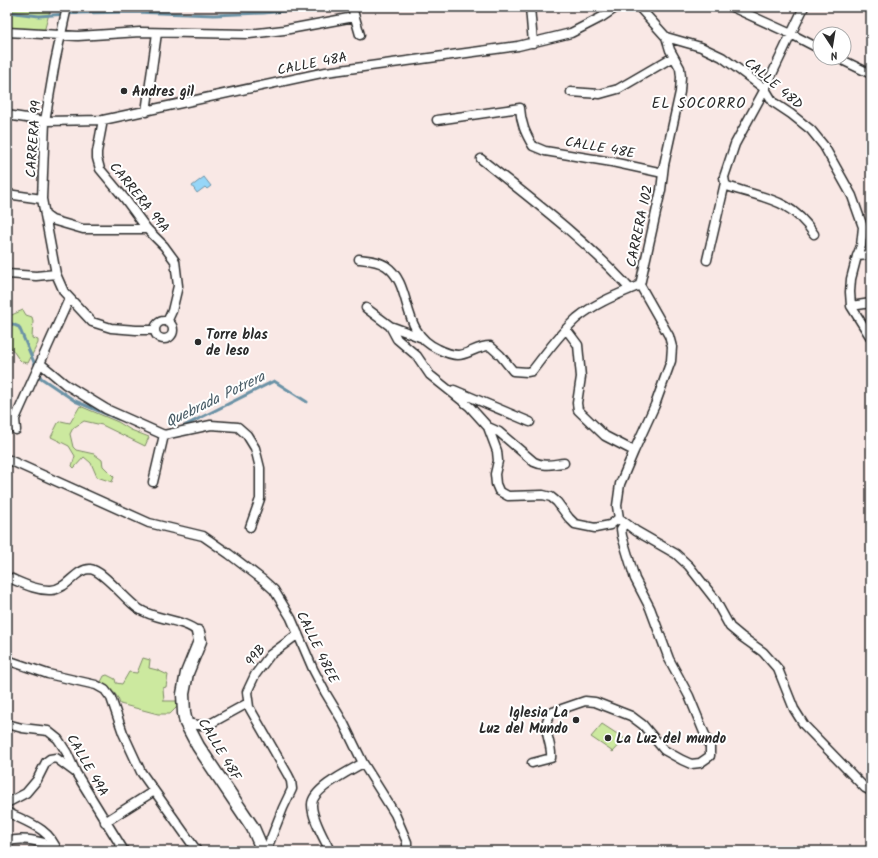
<svg xmlns="http://www.w3.org/2000/svg" width="878" height="858" font-family="Kalam,sans-serif">
<style>
.green{fill:#cce99f;stroke:#7c8a65}
.water{fill:#96d6f8;stroke:#6b92a6}
.lines{fill:none;stroke-linecap:round;stroke-linejoin:round}
.stream{stroke:#6b92a6;stroke-width:3}
.street-casing{stroke:#2b2b2b;stroke-width:11}
.secondary-casing{stroke:#2b2b2b;stroke-width:15}
.street{stroke:#fff;stroke-width:8}
.secondary{stroke:#fff;stroke-width:12}
.poi-dot{fill:#2b2b2b;stroke:#fff;stroke-width:1.5}
.labels{text-anchor:middle;stroke-width:4;stroke-linejoin:round;paint-order:stroke}
.street-label{font-size:14px;fill:#2b2b2b;stroke:#fff}
.poi-label{font-size:14px;font-weight:bold;fill:#2b2b2b;stroke:#fff;text-anchor:start}
.neighbourhood-label{font-size:15px;letter-spacing:1px;fill:#2b2b2b;stroke:#fff}
.water-label{font-size:15px;font-style:italic;fill:#4b5e68;stroke:#fff}
</style>
<rect width="100%" height="100%" fill="#f9e8e5"/>
<filter id="ink" filterUnits="userSpaceOnUse"><feTurbulence type="fractalNoise" baseFrequency=".025" numOctaves="2"/><feDisplacementMap in="SourceGraphic" scale="8" xChannelSelector="R" yChannelSelector="G"/><feConvolveMatrix kernelMatrix="1 2 1 2 8 2 1 2 1" color-interpolation-filters="sRGB"/></filter>
<g filter="url(#ink)">
<path class="green" d="M7 7H51L43 35 7 30Z
M23 310 26 315 32 317 33 321 32 338 38 340V343L28 363 22 362 18 358 7 342V317Z
M80 406 118 422 131 430 149 437 145 446 102 425 84 421 73 428 70 434 73 447 76 450 94 454 102 460 103 466 114 477 112 482 97 477 91 463 84 457 74 468 72 466 75 456 69 446 51 437 58 423 61 421 70 423Z
M143 658 150 660 149 668 157 670 168 675 166 687 163 688 164 701H178L179 705 170 714H158L120 704C117 693 111 689 102 684L101 682 104 676 107 675 115 679 116 683 122 684 129 672 137 673Z
M602 724 625 739 613 752 591 737Z"/>
<path class="water" d="M204 177 211 186 207 189 205 187 197 193 192 186Z"/>
<g class="lines">
<path class="stream" d="M7 12 39 16 79 13 133 12 214 15 264 13 323 7
M7 322 19 327 36 367
M38 372 41 378 75 401 118 419
M180 428 274 381 307 402"/>
<g class="street-casing">
<path id="street" d="M67 7 55 62 45 121 42 199 56 274 64 292 92 322 111 328 136 330H155
M352 7 360 35
M530 7 533 43
M732 7 791 34 820 49
M804 7 765 89 735 144 724 177 725 183 727 186C765 199 790 198 814 234
M7 32 78 36 140 32 249 34 284 30 354 17
M666 37 701 47 722 57 765 89 773 102 791 114 811 130 824 146 852 196 863 227 861 246 857 256 851 279 850 292 851 306 871 338
M838 58 871 74
M571 92 600 94 618 89 673 57
M146 112 157 33
M7 115 45 121 103 120 326 72 518 46 571 33 602 17 617 7
M103 120 97 152V158L100 169 125 199 147 229 164 246 175 261 178 286 172 311 167 322
M437 120 520 108C521 123 525 133 533 146L545 151 612 162 663 173
M481 159C532 200 586 240 630 289
M7 194 42 199
M45 215 52 220 83 229H147
M857 256 871 255
M359 259C368 260 379 261 386 266 414 285 399 332 438 349 444 352 451 355 458 355 468 355 477 346 490 346L500 355 513 371 527 372 532 371C546 353 560 333 577 318 595 303 619 294 640 285L661 190 664 165 680 92 681 77 680 68 670 50 666 37 639 7
M707 260 725 183
M7 274 36 276 56 274
M640 285 669 336 672 347 671 361 655 405 634 451 620 484 617 506 619 518 636 531 676 554 689 566 714 598 730 627 742 637 763 652 778 669 794 709 804 725 865 788 871 791
M851 306 871 303
M366 308 390 326
M155 330a9 9 0 1 1 18 0a9 9 0 1 1-18 0Z
M566 329 578 345 581 377 577 403 578 410 605 436 634 451
M420 337 390 326 397 339 417 356 430 375 470 407 488 427 497 451 498 461 495 474 496 484 499 491 508 496 543 495 551 497 557 502 569 518 575 524 595 528 610 525 619 518
M41 364 65 384 106 409 164 435
M454 390 530 422
M7 417 15 419
M488 427 499 432 534 462C544 467 553 464 564 463
M16 430 15 419 69 299
M7 459 149 523 203 536 229 554 263 580 274 590 291 618 313 669 325 692 343 722 363 763 395 814 407 842V851
M153 482 164 435 211 425 238 427 247 435 255 448 260 468V499L250 527
M7 577C20 582 36 591 51 590 68 589 75 569 90 569 103 570 126 601 139 609 155 620 184 619 198 632
M7 660 48 674 96 685 105 690 111 698 123 733 141 772 197 851
M186 723 198 725H208L248 703
M7 724 22 728 48 731 58 739 67 753 76 773 124 851
M532 763 551 758C553 742 538 725 553 712L585 701 595 702 631 716 643 725 664 750 682 760 691 764 700 763 710 756V747L689 696 669 659 650 608 635 579 622 536 621 529 625 523
M7 803 26 793 37 780 46 762 50 759 56 758 75 772
M7 812C26 822 50 828 57 851
M105 822 154 791
M7 842C23 836 39 842 55 846
M266 851 283 808 292 789 291 781 288 775 249 707 247 692 255 675 270 655 298 634
M330 851C324 838 312 819 312 805 311 789 351 770 363 763"/>
</g>
<g class="secondary-casing">
<path id="secondary" d="M198 632 200 641 187 673 183 694 184 713 186 723 198 746 253 828 263 851"/>
</g>
<use href="#street" class="street"/>
<use href="#secondary" class="secondary"/>
</g>
</g>
<g class="poi-dot">
<circle cx="124" cy="91" r="4"/>
<circle cx="198" cy="342" r="4"/>
<circle cx="576" cy="720" r="4"/>
<circle cx="608" cy="738" r="4"/>
</g>
<g class="labels">
<g class="street-label">
<text transform="translate(312 63) rotate(-11)" y="5">CALLE 48A</text>
<text transform="translate(774 83) rotate(40)" y="5">CALLE 48D</text>
<text transform="translate(33 139) rotate(-86)" y="5">CARRERA 99</text>
<text transform="translate(600 147) rotate(10)" y="5">CALLE 48E</text>
<text transform="translate(140 197) rotate(51)" y="5">CARRERA 99A</text>
<text transform="translate(639 226) rotate(-78)" y="5">CARRERA 102</text>
<text transform="translate(318 647) rotate(64)" y="5">CALLE 48EE</text>
<text transform="translate(255 655) rotate(-51)" y="5">99B</text>
<text transform="translate(220 749) rotate(59)" y="5">CALLE 48F</text>
<text transform="translate(88 765) rotate(60)" y="5">CALLE 49A</text>
</g>
<g class="poi-label">
<text x="132" y="96">Andres gil</text>
<text x="206" y="339">Torre blas<tspan x="206" dy="16">de leso</tspan></text>
<text x="568" y="717" text-anchor="end">Iglesia La<tspan x="568" dy="16">Luz del Mundo</tspan></text>
<text x="616" y="743">La Luz del mundo</text>
</g>
<g class="neighbourhood-label">
<text x="699" y="108">EL SOCORRO</text>
</g>
<g class="water-label">
<text transform="translate(215 399) rotate(-26)" y="5">Quebrada Potrera</text>
</g>
</g>
<rect width="878" height="858" fill="none" stroke="#fff" stroke-width="24"/>
<rect x="12" y="12" width="854" height="834" fill="none" stroke="#2b2b2b" stroke-width="1.5" filter="url(#ink)"/>
<g transform="translate(832 46) rotate(168)"><circle r="19" fill="#ffffff" stroke="#aaaaaa"/>
<path d="M0-3L7 15L0 10L-7 15Z" fill="#2b2b2b"/>
<text y="-6" font-size="11" font-weight="bold" text-anchor="middle" fill="#2b2b2b">N</text>
</g>
</svg>
